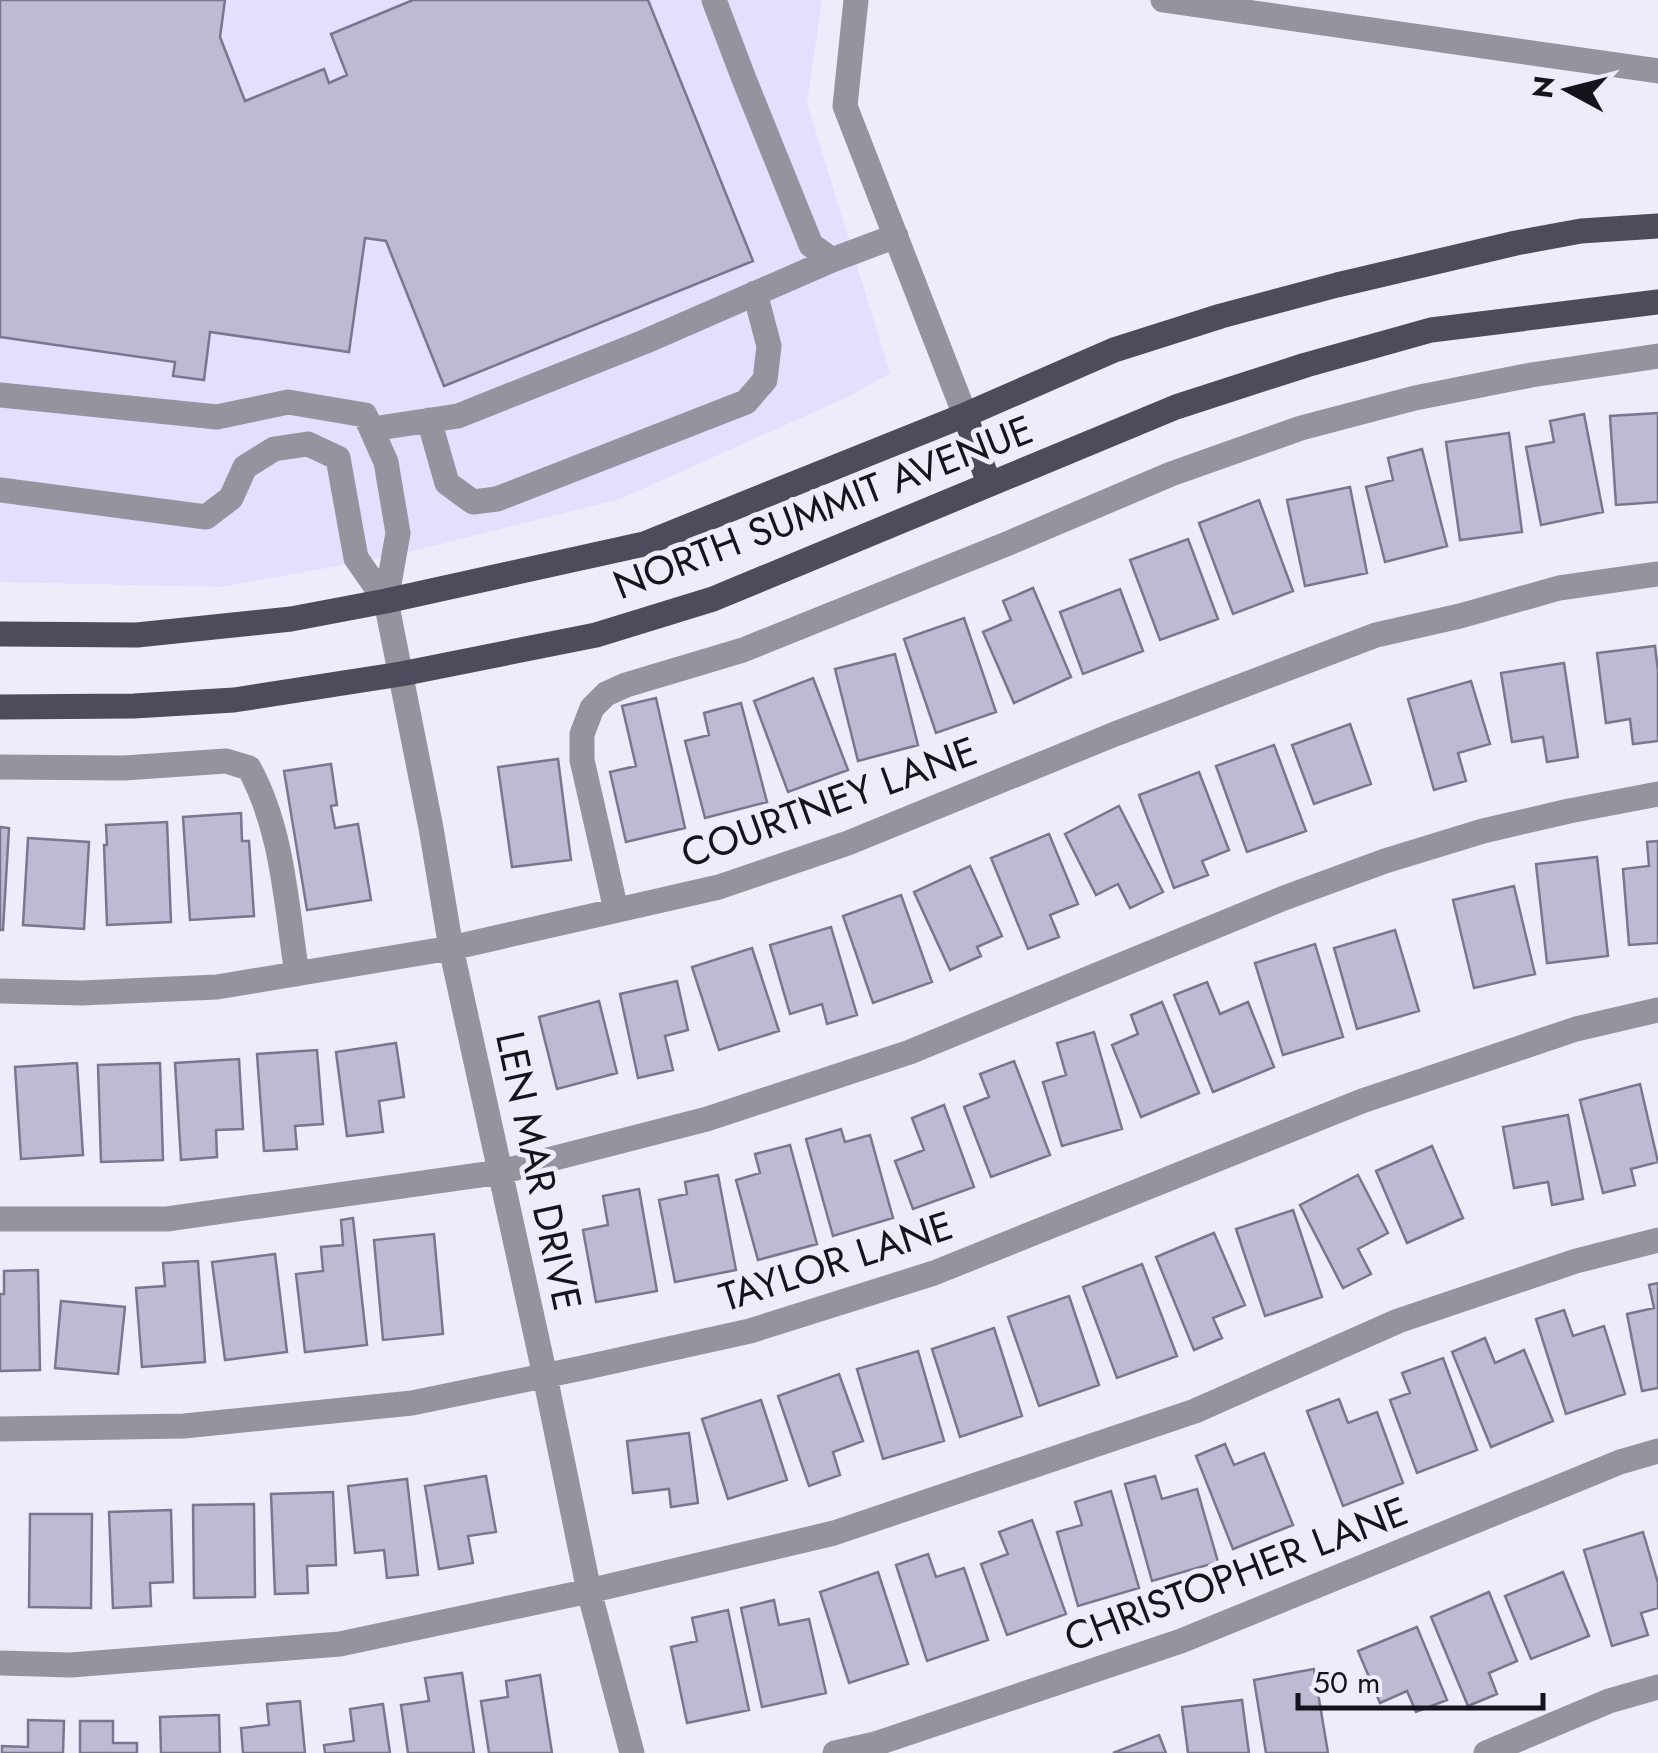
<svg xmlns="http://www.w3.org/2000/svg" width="1658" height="1753" font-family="Jost,sans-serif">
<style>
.built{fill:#e4deff}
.building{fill:#bebad3;stroke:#7a768d;stroke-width:2.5}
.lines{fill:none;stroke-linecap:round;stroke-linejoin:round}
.minor{stroke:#95939e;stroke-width:25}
.major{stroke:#4e4b5d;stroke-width:25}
.labels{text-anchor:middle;stroke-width:10;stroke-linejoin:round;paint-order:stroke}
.street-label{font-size:40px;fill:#15131c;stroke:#eeecfb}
</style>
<rect width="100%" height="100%" fill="#eeecfb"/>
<path class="built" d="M0 0H822L807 103 890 373 850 396 620 499 393 556 221 587 0 582Z"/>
<path class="building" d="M0 0H225L220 37 245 101 324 69 329 83 347 75 331 34 413 0H648L753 261 444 386 386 241 365 238 349 352 210 332 204 380 173 376 175 362 0 337Z
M1658 413V502L1616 505 1610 416Z
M1584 414 1603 512 1541 525 1526 447 1554 442 1550 421Z
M1509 433 1522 532 1460 540 1446 442Z
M1422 449 1447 546 1385 562 1366 487 1393 480 1388 458Z
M1350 487 1367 573 1305 586 1287 500Z
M1259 500 1293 591 1233 614 1199 523Z
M1188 539 1218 619 1160 640 1130 560Z
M1033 588 1071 677 1014 703 983 632 1011 620 1003 601Z
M1120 589 1143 651 1083 674 1060 612Z
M964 618 996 712 936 733 904 639Z
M1655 646 1658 671V741L1633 744 1630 719 1606 723 1597 653Z
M895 654 918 745 858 761 835 669Z
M1564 663 1578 757 1547 762 1543 737 1512 742 1501 673Z
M813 678 848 770 788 792 754 701Z
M1471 681 1490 744 1458 753 1466 781 1434 790 1408 699Z
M656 698 685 828 626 842 610 772 636 766 622 706Z
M741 703 767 802 705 818 685 741 709 735 704 713Z
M1350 724 1371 784 1314 804 1292 745Z
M1274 745 1306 831 1247 852 1216 766Z
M558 759 571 860 512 867 498 767Z
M331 764 337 805 331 806 335 828 358 824 371 900 307 910 284 771Z
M1199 772 1229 850 1202 861 1208 875 1174 888 1139 795Z
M1119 806 1163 892 1130 908 1118 884 1096 895 1065 834Z
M241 813 242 841H249L254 916 190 920 183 817Z
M167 822 171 922 107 925 104 845H107L106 825Z
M0 827 9 828 3 930H0Z
M1049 834 1078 904 1050 915 1059 937 1028 949 991 858Z
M28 838 89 842 84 929 23 925Z
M1658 841V943L1629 945 1623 869 1649 866 1647 842Z
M1597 857 1608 956 1547 963 1536 864Z
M970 866 1002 936 977 947 981 956 950 970 914 892Z
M1514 886 1535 974 1474 988 1453 900Z
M901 895 932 982 873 1003 843 916Z
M831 927 857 1015 827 1024 822 1004 790 1014 770 945Z
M1395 930 1419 1011 1357 1029 1334 948Z
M1315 944 1343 1037 1283 1055 1255 963Z
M752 948 779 1031 719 1050 692 967Z
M677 981 688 1030 665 1036 673 1070 638 1078 620 994Z
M1207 982 1220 1014 1248 1002 1274 1067 1213 1092 1174 995Z
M599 1001 617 1073 557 1089 539 1017Z
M1162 1002 1199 1093 1141 1117 1112 1045 1138 1034 1131 1015Z
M1094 1032 1122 1129 1062 1146 1043 1082 1066 1075 1057 1043Z
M396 1043 404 1097 379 1101 383 1132 347 1136 336 1052Z
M317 1050 323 1124 295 1126 297 1149 264 1151 257 1054Z
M239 1059 243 1129 216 1130 217 1157 181 1160 175 1063Z
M1014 1061 1050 1155 991 1177 964 1107 989 1097 980 1074Z
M77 1063 83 1155 21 1159 15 1067Z
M160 1063 163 1160 101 1162 98 1065Z
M1640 1084 1658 1162 1631 1169 1635 1185 1603 1193 1580 1100Z
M944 1105 974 1187 913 1209 895 1161 924 1150 912 1118Z
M1568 1115 1583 1199 1552 1205 1548 1182 1514 1188 1503 1127Z
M841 1129 845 1142 870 1135 893 1218 833 1236 806 1139Z
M790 1145 817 1244 758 1260 736 1180 760 1173 755 1154Z
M1432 1146 1463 1218 1407 1243 1376 1171Z
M718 1175 736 1270 675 1282 659 1200 687 1194 685 1182Z
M1358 1175 1388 1233 1358 1249 1371 1274 1343 1288 1300 1205Z
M639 1189 657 1291 596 1302 583 1230 608 1225 603 1196Z
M1293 1210 1322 1297 1265 1316 1236 1229Z
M353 1218 367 1345 305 1352 296 1274 323 1271 321 1247 343 1245 341 1220Z
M1214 1233 1245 1305 1213 1318 1222 1338 1194 1350 1156 1257Z
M434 1234 443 1334 383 1340 374 1240Z
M275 1254 287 1352 225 1360 212 1262Z
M198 1261 205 1362 142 1367 136 1288 165 1286 163 1263Z
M1142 1264 1177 1356 1117 1378 1083 1287Z
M38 1270 40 1370 0 1371V1294H4V1271Z
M1658 1283V1388L1642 1391 1627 1314 1654 1308 1649 1285Z
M1069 1296 1099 1385 1039 1406 1008 1317Z
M61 1301 125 1307 118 1374 55 1368Z
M1564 1310 1573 1336 1604 1326 1625 1394 1566 1414 1536 1319Z
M994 1328 1022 1416 960 1437 932 1349Z
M1485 1338 1495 1363 1524 1350 1553 1421 1491 1447 1452 1352Z
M918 1351 944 1441 883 1459 857 1369Z
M1443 1358 1477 1450 1417 1473 1390 1400 1410 1393 1402 1373Z
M839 1374 863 1441 833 1452 840 1475 809 1486 778 1396Z
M1339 1399 1348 1423 1377 1412 1403 1483 1343 1506 1307 1411Z
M761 1400 787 1480 728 1499 702 1419Z
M689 1433 698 1503 671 1507 669 1489 633 1493 627 1441Z
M1225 1444 1234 1465 1264 1453 1293 1525 1233 1549 1196 1456Z
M486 1476 496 1532 468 1536 473 1563 439 1569 425 1486Z
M1155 1476 1162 1499 1197 1489 1218 1562 1152 1581 1125 1484Z
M407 1479 418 1575 387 1578 384 1550 355 1553 348 1486Z
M1111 1491 1139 1588 1078 1606 1057 1532 1082 1525 1075 1502Z
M333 1492 336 1565 307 1566 308 1593 275 1594 271 1494Z
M254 1504 255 1597 194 1598 193 1505Z
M171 1510 173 1582 150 1583 151 1606 113 1608 109 1512Z
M30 1514H92L91 1608 29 1607Z
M1032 1520 1066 1614 1007 1635 981 1564 1008 1554 999 1532Z
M1643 1532 1658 1583V1608L1641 1613 1648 1635 1612 1646 1584 1550Z
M928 1554 936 1577 964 1568 988 1640 927 1661 896 1565Z
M878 1572 908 1664 849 1683 820 1592Z
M1563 1572 1589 1636 1531 1659 1505 1596Z
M1489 1592 1517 1661 1489 1673 1497 1694 1468 1706 1431 1617Z
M774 1600 779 1625 809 1619 826 1693 762 1707 741 1608Z
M728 1610 749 1710 687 1723 671 1647 697 1641 692 1618Z
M1417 1627 1447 1700 1416 1712 1407 1691 1380 1703 1358 1651Z
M1314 1669 1328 1753H1266L1254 1680Z
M462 1673 474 1753H408L401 1705 429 1701 425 1678Z
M540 1675 552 1753H489L481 1701 508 1697 506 1681Z
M1242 1700 1249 1753H1188L1182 1707Z
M300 1701 305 1753H243L241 1728 269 1725 267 1704Z
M383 1704 390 1753H325L324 1745 354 1741 350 1709Z
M219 1715 220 1753H161L160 1717Z
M28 1720 64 1721 63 1753H2V1746L28 1747Z
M80 1721H113V1743H137V1753H80Z
M1159 1735 1166 1753H1113Z"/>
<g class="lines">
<path class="minor" d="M714 0 744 79 811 245 832 260 896 236
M856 0 845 106 965 415
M1163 0 1658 71
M0 395 217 417 288 402 365 415 386 462 398 533 386 601 431 828 451 948 545 1376 589 1591 632 1753
M429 420 447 483 473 502 497 499 746 402 765 380 769 346 755 293
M372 429 458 416 644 342 832 260
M0 490 206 517 231 498 245 467 274 449 308 444 338 458 356 558 386 601
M0 767 124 768 226 761 249 768C283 830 286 904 297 974
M616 910 582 760V734L592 708 606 694 626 685 743 650 1009 543 1171 474 1301 428 1415 398 1531 375 1658 356
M0 991 82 993 217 987 451 948 719 887 848 843 1115 734 1376 635 1460 616 1559 588 1658 574
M0 1219H167L501 1172 707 1119 910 1052 1284 898 1385 861 1483 831 1569 811 1658 794
M0 1429 184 1426 412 1403 587 1367 750 1331 934 1273 1362 1101 1576 1029 1658 1010
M0 1663 71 1665 340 1644 589 1591 834 1533 1195 1411 1398 1321 1576 1261 1658 1240
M835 1753 875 1744 1181 1641 1620 1462 1658 1451
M1486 1753 1609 1701 1658 1687"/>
<path class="major" d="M965 415 989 484
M0 634 137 635 291 619 386 601 644 544 965 415 1114 350 1221 316 1337 285 1516 243 1581 231 1658 226
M0 707 134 706 234 700 401 674 596 635 713 599 1176 407 1306 365 1431 330 1658 302"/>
</g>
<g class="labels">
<g class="street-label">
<text transform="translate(823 507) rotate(-21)" y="14">NORTH SUMMIT AVENUE</text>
<text transform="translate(829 802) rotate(-20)" y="14">COURTNEY LANE</text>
<text transform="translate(539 1171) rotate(78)" y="14">LEN MAR DRIVE</text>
<text transform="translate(836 1261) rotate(-18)" y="14">TAYLOR LANE</text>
<text transform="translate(1236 1574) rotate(-21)" y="14">CHRISTOPHER LANE</text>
</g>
</g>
<g transform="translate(1568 90) rotate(277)" stroke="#eeecfb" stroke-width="8" paint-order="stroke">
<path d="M0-8L18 38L0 25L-18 38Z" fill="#15131c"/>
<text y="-15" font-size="28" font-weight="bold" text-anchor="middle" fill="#15131c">N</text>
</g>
<path d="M1298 1693v15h245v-15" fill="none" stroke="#15131c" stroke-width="5"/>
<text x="1313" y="1693" font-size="30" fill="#15131c" stroke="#eeecfb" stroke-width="8" paint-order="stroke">50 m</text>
</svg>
